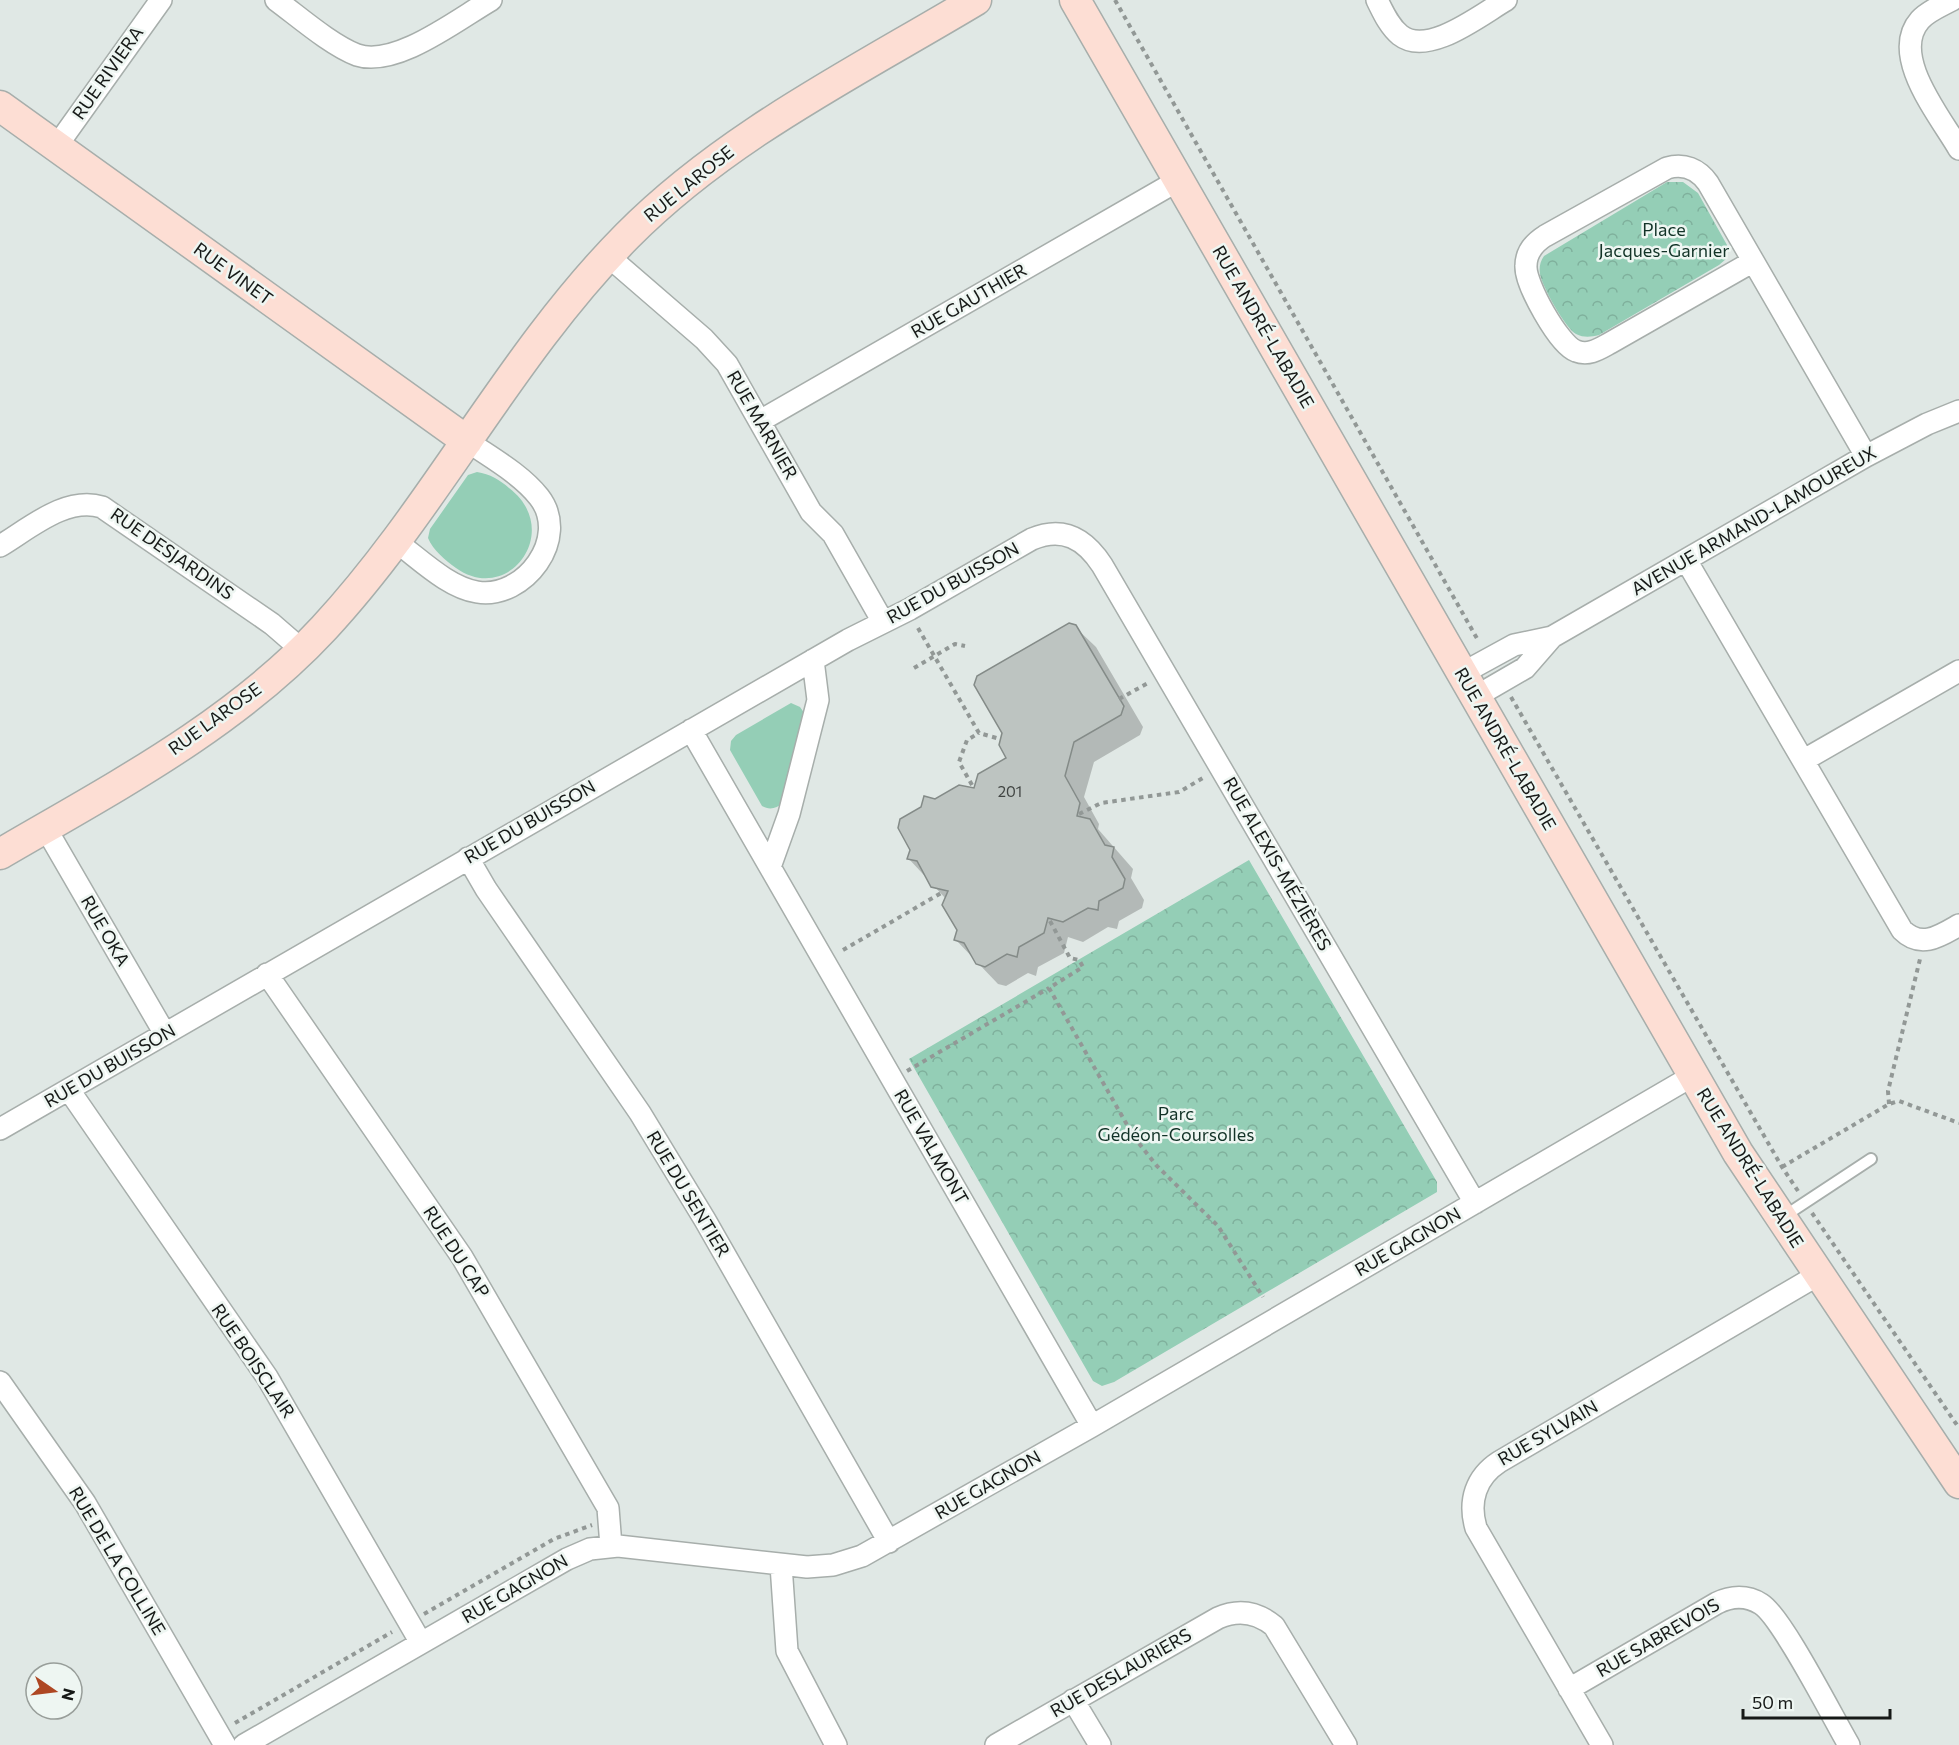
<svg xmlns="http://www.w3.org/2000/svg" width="1959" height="1745" font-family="Commissioner,sans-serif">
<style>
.grass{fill:#94ceb6}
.forest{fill:url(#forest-crowns)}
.shadow{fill:#0003}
.building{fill:#bdc4c1;stroke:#848b88;stroke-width:1.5}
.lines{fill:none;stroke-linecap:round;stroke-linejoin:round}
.lane-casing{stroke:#a7aeab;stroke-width:14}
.street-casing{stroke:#a7aeab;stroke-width:24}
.secondary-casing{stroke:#a7aeab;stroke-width:33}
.path{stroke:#929896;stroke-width:4;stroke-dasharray:4.5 4.5;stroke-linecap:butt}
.lane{stroke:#fff;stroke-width:10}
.street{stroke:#fff;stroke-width:21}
.secondary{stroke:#fdded4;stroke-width:30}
.labels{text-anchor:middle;stroke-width:5;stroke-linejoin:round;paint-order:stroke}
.number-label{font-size:15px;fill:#404442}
.street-label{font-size:18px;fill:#161917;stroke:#eef6f2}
.park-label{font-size:18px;fill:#123327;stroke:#eef6f2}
</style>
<defs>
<pattern id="forest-crowns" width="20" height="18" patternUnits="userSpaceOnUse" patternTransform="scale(1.5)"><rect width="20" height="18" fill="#94ceb6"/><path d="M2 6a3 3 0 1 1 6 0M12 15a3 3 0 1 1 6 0" fill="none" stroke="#7fb09c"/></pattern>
</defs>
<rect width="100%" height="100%" fill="#e0e8e5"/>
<path class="grass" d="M477 472C490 474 500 480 509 488 564 530 509 606 456 568 445 560 433 550 428 538L430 529 468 475Z
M791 703 800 707 805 714 783 803C776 809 769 810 762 806L730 750 731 741 736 735Z"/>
<path class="forest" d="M1667 182H1683L1698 193 1727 245 1726 259 1719 265 1599 335C1591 337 1584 338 1576 334 1565 328 1542 286 1540 274 1539 267 1540 262 1544 256Z
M1249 860 1437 1182V1192L1114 1382 1102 1386 1093 1381 909 1059Z"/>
<path class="shadow" d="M1075 627 1096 647 1143 727 1140 735 1094 762 1084 797 1099 824 1098 829 1133 869 1131 878 1144 900 1142 908 1119 921 1117 929 1108 927 1083 942 1068 937 1064 953 1038 967 1036 976 1028 973 1006 986 998 984 956 940 958 930 946 899 909 859 922 808 935 800 975 790 1008 759Z"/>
<path class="building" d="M1069 623 1076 625 1124 706 1121 715 1074 742 1065 776 1080 803 1077 816 1090 819 1105 845 1114 847 1112 857 1125 879 1123 888 1099 901 1098 910 1088 908 1063 922 1048 918 1044 933 1019 947 1017 957 1007 954 985 967 976 964 964 943 954 940 957 930 942 905 948 891 931 887 917 861 907 859 910 850 898 828 900 819 921 807 924 796 935 799 959 785 974 788 978 774 1006 758 999 745 1002 733 974 685 977 676Z"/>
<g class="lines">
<g class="lane-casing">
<path id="lane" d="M1783 1217 1871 1159"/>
</g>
<g class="street-casing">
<path id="street" d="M276 0C299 17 331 45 357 55 396 68 458 19 491 0
M1377 0C1383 12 1389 26 1400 35 1428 57 1480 15 1506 0
M1952 0C1941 6 1928 11 1920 20 1889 55 1940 116 1959 149
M56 147 161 0
M608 256 704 339 727 364 811 512 833 534 883 622
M1752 262 1610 343C1599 349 1589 356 1576 351 1559 345 1525 284 1526 266 1526 253 1534 243 1545 236L1667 168C1684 163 1698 169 1708 183L1866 456
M760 421 1179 180
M395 541C419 558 447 587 477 592 524 600 571 538 539 497 521 474 490 457 467 441
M0 546C30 528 66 496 102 507L272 624 302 650
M1686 560 1902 930C1921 949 1940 936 1959 925
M1461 674 1514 645 1552 637 1866 456 1927 424 1959 411
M1475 697 1525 668 1552 637
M691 730 1092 1426
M1804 760 1959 671
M45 827 165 1034
M468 858 486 889 640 1113 705 1220 889 1542
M770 867 789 814 818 700 813 660
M267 974 462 1257 608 1508 611 1546
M69 1090 267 1377 421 1643
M0 1129 848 640 910 609 1032 539C1063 526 1085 539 1102 565L1475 1203
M0 1382 85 1503 225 1745
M781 1565 787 1651 836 1745
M1569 1689 1717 1603C1731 1596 1747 1595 1761 1604 1782 1617 1833 1718 1849 1745
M1073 1700 1100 1745
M244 1745 567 1559 590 1549 618 1546 807 1567 833 1565 862 1556 1092 1426 1694 1075
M996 1745 1218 1618C1238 1609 1257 1612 1274 1626L1346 1745
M1602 1745 1476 1528C1468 1501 1476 1477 1499 1462L1818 1275"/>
</g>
<g class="secondary-casing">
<path id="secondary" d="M1075 0 1738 1153 1959 1483
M0 106 467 441
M0 854C113 788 234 725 324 628 436 507 510 354 627 236 726 136 856 72 976 0"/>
</g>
<path class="path" d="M1115 0 1479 642
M918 628 979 733 1000 739
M914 668 955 644 965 646
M1511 697 1782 1167 1798 1191
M1119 699 1148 683
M972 785 959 762 967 740 979 733
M1079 814 1101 803 1179 792 1203 778
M1050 921 1070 958 1079 960 1083 967 1049 988 1134 1137 1156 1165 1218 1226 1263 1297
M843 950 943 892
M907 1071 1049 988
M1889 1104 1888 1091 1920 959
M1782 1167 1889 1104 1899 1101 1959 1123
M1812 1213 1959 1428
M424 1614 554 1539 592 1525
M235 1723 392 1632"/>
<use href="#lane" class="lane"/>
<use href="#street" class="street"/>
<use href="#secondary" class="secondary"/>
</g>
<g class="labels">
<g class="number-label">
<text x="1010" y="797">201</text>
</g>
<g class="street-label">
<text transform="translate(108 73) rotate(-55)" y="6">RUE RIVIERA</text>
<text transform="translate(689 184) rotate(-39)" y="6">RUE LAROSE</text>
<text transform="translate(233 274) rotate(36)" y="6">RUE VINET</text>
<text transform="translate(969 301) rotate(-30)" y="6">RUE GAUTHIER</text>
<text transform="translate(1263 327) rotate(60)" y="6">RUE ANDRÉ-LABADIE</text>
<text transform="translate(762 425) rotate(60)" y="6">RUE MARNIER</text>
<text transform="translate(1754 521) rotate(-30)" y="6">AVENUE ARMAND-LAMOUREUX</text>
<text transform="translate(172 554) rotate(35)" y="6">RUE DESJARDINS</text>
<text transform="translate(953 583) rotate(-29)" y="6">RUE DU BUISSON</text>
<text transform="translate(215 719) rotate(-36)" y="6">RUE LAROSE</text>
<text transform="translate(1505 749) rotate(60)" y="6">RUE ANDRÉ-LABADIE</text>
<text transform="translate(530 822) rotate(-30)" y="6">RUE DU BUISSON</text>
<text transform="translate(1277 864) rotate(60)" y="6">RUE ALEXIS-MÉZIÈRES</text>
<text transform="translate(105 931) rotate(60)" y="6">RUE OKA</text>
<text transform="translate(110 1066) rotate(-30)" y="6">RUE DU BUISSON</text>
<text transform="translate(931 1147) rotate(60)" y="6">RUE VALMONT</text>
<text transform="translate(1750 1168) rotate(58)" y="6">RUE ANDRÉ-LABADIE</text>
<text transform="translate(688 1194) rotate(59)" y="6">RUE DU SENTIER</text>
<text transform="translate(1408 1242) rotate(-30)" y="6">RUE GAGNON</text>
<text transform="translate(456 1252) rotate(57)" y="6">RUE DU CAP</text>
<text transform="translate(253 1361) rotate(56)" y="6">RUE BOISCLAIR</text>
<text transform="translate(1548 1433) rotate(-30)" y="6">RUE SYLVAIN</text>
<text transform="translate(988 1485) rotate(-30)" y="6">RUE GAGNON</text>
<text transform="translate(117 1561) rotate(59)" y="6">RUE DE LA COLLINE</text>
<text transform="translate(515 1589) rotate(-30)" y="6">RUE GAGNON</text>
<text transform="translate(1658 1638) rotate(-30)" y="6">RUE SABREVOIS</text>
<text transform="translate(1121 1673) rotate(-30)" y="6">RUE DESLAURIERS</text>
</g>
<g class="park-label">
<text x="1664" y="236">Place<tspan x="1664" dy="21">Jacques-Garnier</tspan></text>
<text x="1176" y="1120">Parc<tspan x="1176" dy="21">Gédéon-Coursolles</tspan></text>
</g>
</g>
<g transform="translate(54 1691) rotate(104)"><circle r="28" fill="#eef6f2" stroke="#989e9a" stroke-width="1.5"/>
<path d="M0-4.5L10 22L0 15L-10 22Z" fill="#ae4723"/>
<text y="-9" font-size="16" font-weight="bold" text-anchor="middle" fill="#161917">N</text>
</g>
<path d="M1743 1709v9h147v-9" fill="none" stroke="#161917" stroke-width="3"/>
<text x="1752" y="1709" font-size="18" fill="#161917" stroke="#eef6f2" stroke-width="4.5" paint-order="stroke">50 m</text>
</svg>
